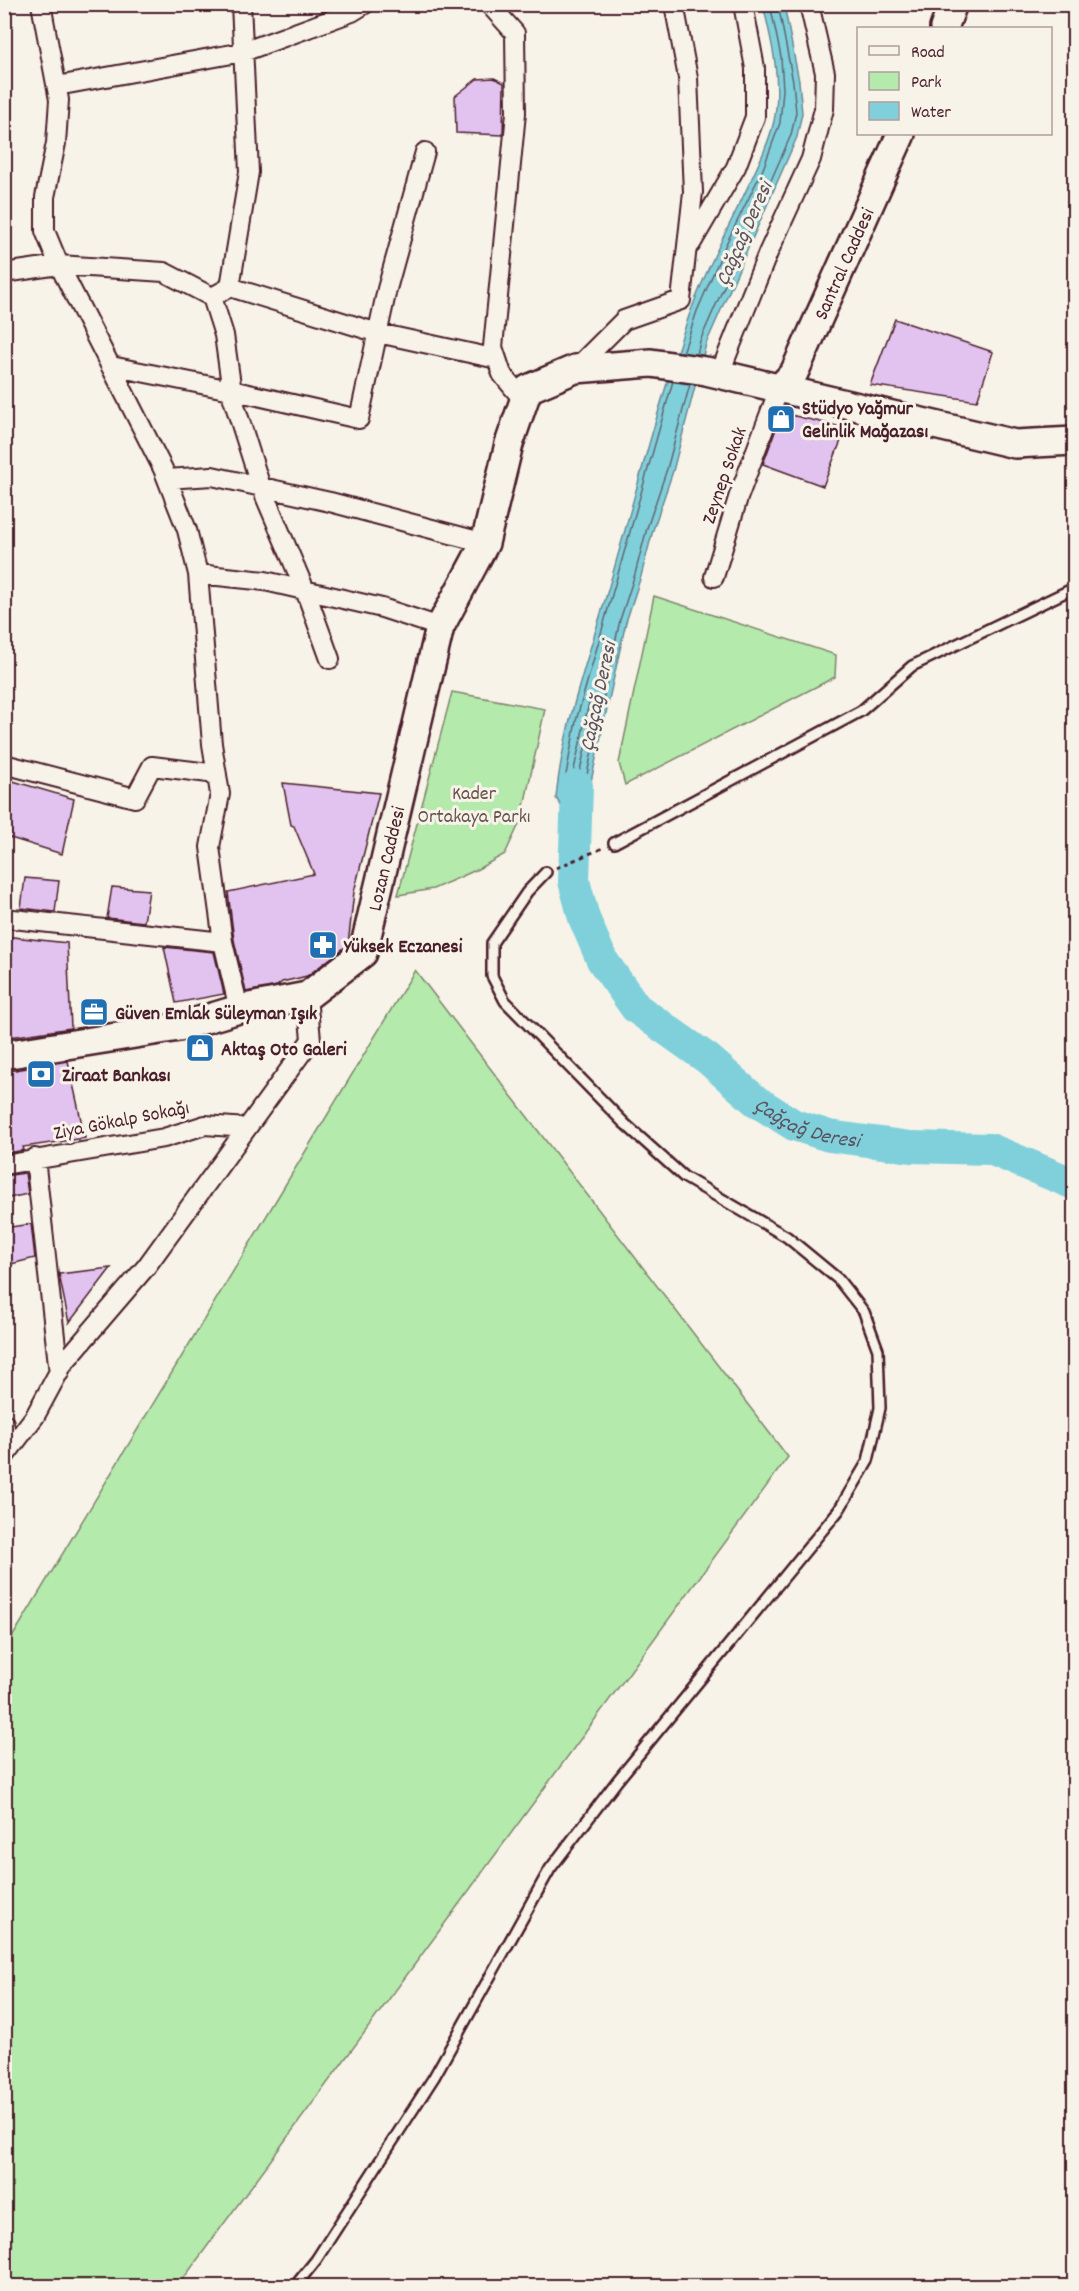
<svg xmlns="http://www.w3.org/2000/svg" width="1079" height="2291" font-family="Dekko,sans-serif">
<style>
.green{fill:#b4eaac;stroke:#7f846c;stroke-width:1.5}
.water{fill:#80d0db;stroke:#6a8995;stroke-width:1.5}
.lines{fill:none;stroke-linecap:round;stroke-linejoin:round}
.shore{stroke:#606671;stroke-width:1.5}
.river{stroke:#80d0db;stroke-width:32}
.building{fill:#e2c3f0;stroke:#4a1f2b;stroke-width:1.5}
.lane-casing{stroke:#4a1f2b;stroke-width:14}
.street-casing{stroke:#4a1f2b;stroke-width:22}
.secondary-casing{stroke:#4a1f2b;stroke-width:32}
.path{stroke:#4a1f2b;stroke-width:3;stroke-dasharray:4.5 4.5;stroke-linecap:butt}
.lane{stroke:#f7f3e8;stroke-width:9}
.street{stroke:#f7f3e8;stroke-width:18}
.secondary{stroke:#f7f3e8;stroke-width:27}
.labels{text-anchor:middle;stroke-width:6;stroke-linejoin:round;paint-order:stroke}
.street-label{font-size:20px;fill:#4a1f2b;stroke:#f7f3e8}
.poi-label{font-size:20px;font-weight:bold;fill:#4a1f2b;stroke:#f7f3e8;text-anchor:start}
.park-label{font-size:20px;fill:#64524b;stroke:#f7f3e8}
.water-label{font-size:21px;font-style:italic;fill:#5a5460;stroke:#f7f3e8}
</style>
<rect width="100%" height="100%" fill="#f7f3e8"/>
<filter id="ink" filterUnits="userSpaceOnUse"><feTurbulence type="fractalNoise" baseFrequency=".0167" numOctaves="2"/><feDisplacementMap in="SourceGraphic" scale="12" xChannelSelector="R" yChannelSelector="G"/><feConvolveMatrix kernelMatrix="1 2 1 2 8 2 1 2 1" color-interpolation-filters="sRGB"/></filter>
<g filter="url(#ink)">
<path class="green" d="M654 596 836 655 835 677 625 785 619 763Z
M452 692 545 709 521 820 505 854 476 870 433 889 398 895Z
M415 970 788 1457 178 2286H5V1649Z"/>
<path class="water" d="M763 5H784L799 81 802 113 797 137 706 344 673 471 653 530 641 576 626 622 590 786 575 827 556 798C563 725 590 653 610 583 636 493 659 401 690 313 705 273 724 235 743 197 754 173 768 147 774 121 782 82 772 42 763 5Z"/>
<g class="lines">
<path class="shore" d="M683 353 697 311 726 244 763 169 780 123 783 90 781 57 770 4
M697 355 700 341 791 135 796 112 793 82 778 4
M673 381 576 721 562 796 572 810 575 809 585 784 620 620 635 574 647 528 667 469 690 384
M593 701 595 704 579 775 576 777 573 774 589 703Z"/>
<path class="river" id="s1" d="M577 786 574 881 584 918 602 960 636 1008 708 1059 756 1101 794 1125 829 1136 911 1147 990 1149 1074 1184"/>
</g>
<path class="building" d="M494 78 504 83 503 135 456 133 455 96 477 79Z
M895 319 993 352 977 401 870 385Z
M782 413 846 428 823 486 763 464Z
M13 781 74 799 62 854 4 836V812Z
M283 783 379 793 354 892 348 945 307 976 282 982 277 986 246 992 234 940 228 892 314 874 294 826 291 825Z
M25 878 59 881 55 912 21 908Z
M112 887 149 890 144 922 107 918Z
M4 936 67 943 71 1028 10 1037Z
M164 947 214 952 224 994 176 1003Z
M68 1061 85 1138 23 1147 24 1150 4 1154V1072Z
M25 1173 28 1194 4 1199V1176Z
M31 1224 35 1258 7 1265 4 1228Z
M111 1268 69 1323 59 1274Z"/>
<g class="lines">
<g class="lane-casing">
<path id="lane" d="M614 843 861 711 912 666 1074 588
M295 2286 316 2260 434 2077 550 1869 617 1781 839 1510 868 1461 880 1408 878 1350 864 1312 838 1279 787 1237 684 1177 624 1123 505 1001 492 976V943L527 892 546 872"/>
</g>
<g class="street-casing">
<path id="street" d="M41 4 59 100 56 143 45 197V231L59 265 163 469 187 530 198 574 212 744 220 794 210 847 223 942 239 1009
M489 4 515 33 516 113 493 347 502 374 524 401
M57 86 243 52 352 12 365 4
M691 244 736 167 755 117V68L743 4
M4 273 59 265 164 272 212 297 224 335 233 399 261 487 305 590 330 659
M230 287 249 172 241 4
M212 297 230 287 378 333 497 359
M111 366 231 390 359 419 387 289 425 152
M575 369 624 320 681 300 693 192 688 78 674 4
M719 375 768 253 811 159 824 109 825 73 809 4
M167 479 212 476 330 502 485 543
M198 574 265 581 382 608 440 627
M714 577 738 498 779 389
M4 764 135 798 152 766 217 774
M4 918 223 942
M35 1158 59 1373
M4 1165 164 1138 205 1125 247 1128
M4 1423 9 1450
M4 1457 35 1416 63 1364 146 1267 311 1040 307 996"/>
</g>
<g class="secondary-casing">
<g id="secondary">
<path d="M944 28 953 4"/>
<path id="s2" d="M779 389 794 373 901 134"/>
<path id="s3" d="M4 1055 179 1027 239 1009 307 996 363 953 440 627 485 543 509 444 528 389 575 369 651 363 706 371 1015 444 1074 441"/>
</g>
</g>
<path class="path" d="M556 868 603 848"/>
<use href="#lane" class="lane"/>
<use href="#street" class="street"/>
<use href="#secondary" class="secondary"/>
</g>
</g>
<defs>
<g id="shop-square" transform="scale(1.5)"><rect x="-9" y="-9" width="18" height="18" rx="4" fill="#1f6fb2" stroke="#f7f3e8"/><path d="M-5-2.5h2.3a2.7 3.5 0 0 1 5.4 0H5L5.5 6h-11ZM-1.5-2.5h3a1.5 2.3 0 0 0-3 0Z" fill="#fff"/></g>
<g id="pharmacy-square" transform="scale(1.5)"><rect x="-9" y="-9" width="18" height="18" rx="4" fill="#1f6fb2" stroke="#f7f3e8"/><path d="M-2-6h4v4h4v4h-4v4h-4v-4h-4v-4h4Z" fill="#fff"/></g>
<g id="office-square" transform="scale(1.5)"><rect x="-9" y="-9" width="18" height="18" rx="4" fill="#1f6fb2" stroke="#f7f3e8"/><path d="M-6-3h4V-5.5h4V-3h4V5H-6ZM-1-4.5V-3h2v-1.5ZM-6 0V1H6V0Z" fill="#fff"/></g>
<g id="bank-square" transform="scale(1.5)"><rect x="-9" y="-9" width="18" height="18" rx="4" fill="#1f6fb2" stroke="#f7f3e8"/><path d="M-6-4H6V4H-6ZM0-2.3a2.3 2.3 0 1 0 0 4.6a2.3 2.3 0 1 0 0-4.6Z" fill="#fff"/></g>
</defs>
<g fill-rule="evenodd">
<use href="#shop-square" x="781" y="419"/>
<use href="#pharmacy-square" x="323" y="945"/>
<use href="#office-square" x="94" y="1012"/>
<use href="#shop-square" x="200" y="1048"/>
<use href="#bank-square" x="41" y="1074"/>
</g>
<g class="labels">
<g class="street-label">
<text dy="7" stroke="none"><textPath href="#s2" startOffset="142">Santral Caddesi</textPath></text>
<text transform="translate(723 475) rotate(-71)" y="7">Zeynep Sokak</text>
<text dy="7" stroke="none"><textPath href="#s3" startOffset="477">Lozan Caddesi</textPath></text>
<text transform="translate(121 1119) rotate(-11)" y="7">Ziya Gökalp Sokağı</text>
</g>
<g class="poi-label">
<text x="802" y="414">Stüdyo Yağmur<tspan x="802" dy="23">Gelinlik Mağazası</tspan></text>
<text x="344" y="952">Yüksek Eczanesi</text>
<text x="115" y="1019">Güven Emlak Süleyman Işık</text>
<text x="221" y="1055">Aktaş Oto Galeri</text>
<text x="62" y="1081">Ziraat Bankası</text>
</g>
<g class="park-label">
<text x="474" y="799">Kader<tspan x="474" dy="23">Ortakaya Parkı</tspan></text>
</g>
<g class="water-label">
<text transform="translate(743 233) rotate(-66)" y="7">Çağçağ Deresi</text>
<text transform="translate(597 696) rotate(-78)" y="7">Çağçağ Deresi</text>
<text dy="7" stroke="none"><textPath href="#s1" startOffset="447">Çağçağ Deresi</textPath></text>
</g>
</g>
<rect width="1079" height="2291" fill="none" stroke="#f7f3e8" stroke-width="24"/>
<rect x="12" y="12" width="1055" height="2267" fill="none" stroke="#4a1f2b" stroke-width="2" filter="url(#ink)"/>
<rect x="857" y="27" width="195" height="108" fill="#f7f3e8" stroke="#b29e9c" stroke-width="1.5"/>
<rect x="869" y="46" width="30" height="9" fill="#f7f3e8" stroke="#b29e9c" stroke-width="1.5"/>
<text x="911" y="57" font-size="18" fill="#4a1f2b">Road</text>
<rect x="869" y="72" width="30" height="18" fill="#b4eaac" stroke="#b29e9c" stroke-width="1.5"/>
<text x="911" y="87" font-size="18" fill="#4a1f2b">Park</text>
<rect x="869" y="102" width="30" height="18" fill="#80d0db" stroke="#b29e9c" stroke-width="1.5"/>
<text x="911" y="117" font-size="18" fill="#4a1f2b">Water</text>
</svg>
